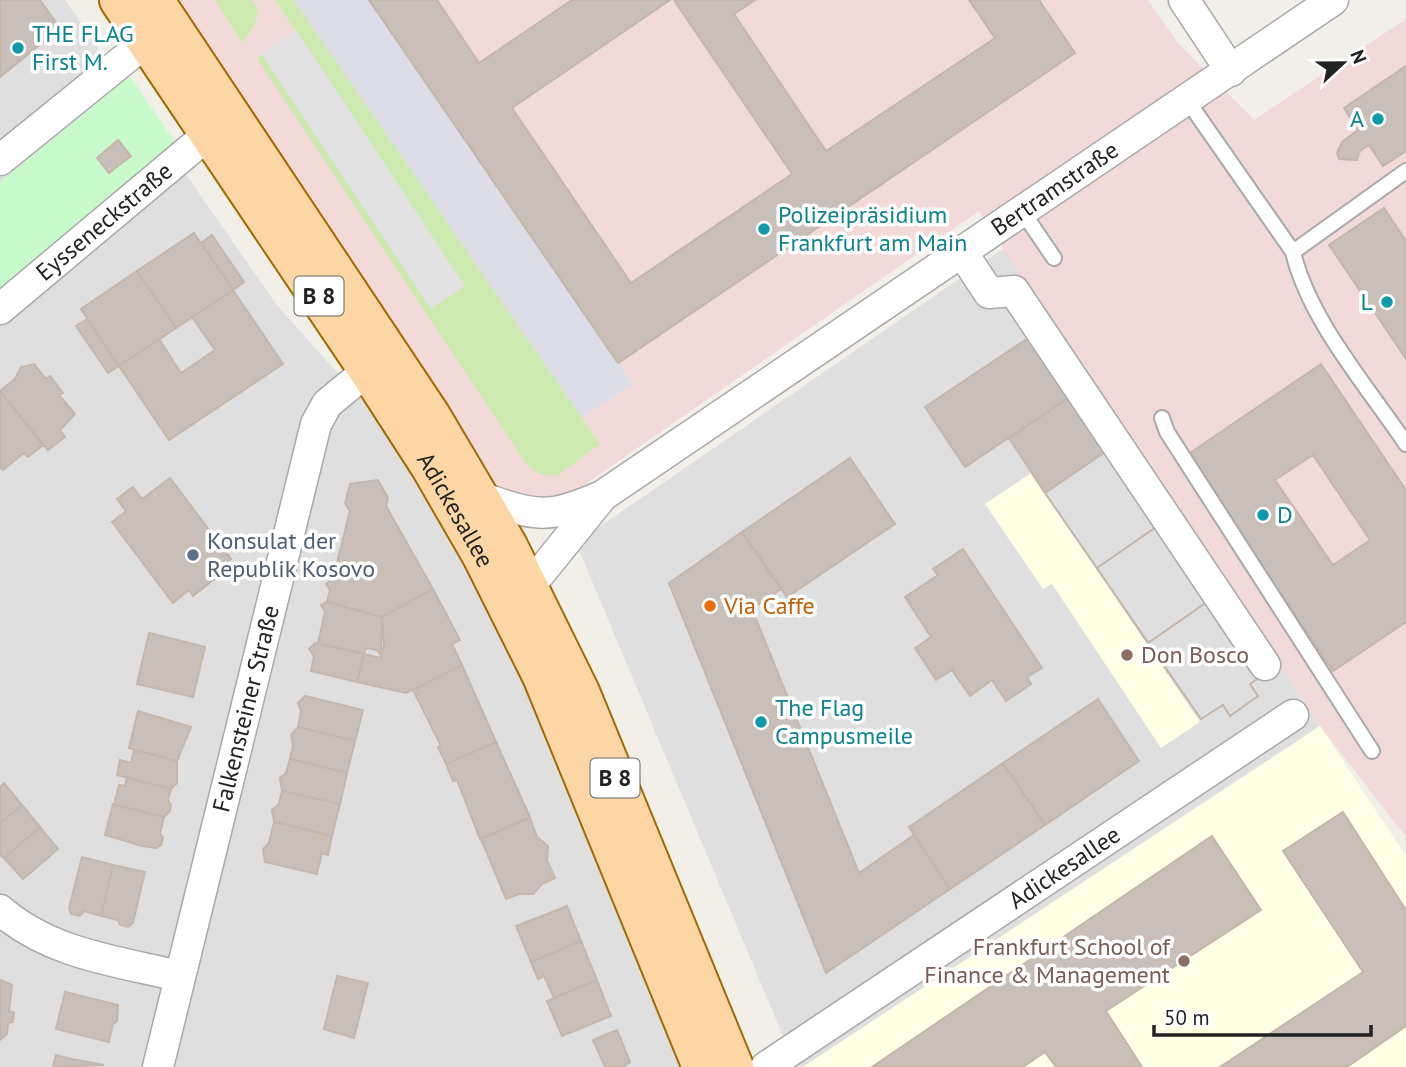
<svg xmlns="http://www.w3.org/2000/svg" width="1406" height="1067" font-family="'PT Sans',sans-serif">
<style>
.residential{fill:#e0dfdf}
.commercial{fill:#f2dad9}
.education{fill:#ffffe5}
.grass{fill:#cdebb0}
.park{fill:#c8facc}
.parking{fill:#e2e2e2}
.plaza{fill:#dddde8}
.building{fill:#c7bfb8;stroke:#c4b6ab;stroke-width:2;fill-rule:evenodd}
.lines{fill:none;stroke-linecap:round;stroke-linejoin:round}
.lane-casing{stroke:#a9a9a9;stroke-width:18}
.street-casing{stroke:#a9a9a9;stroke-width:33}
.primary-casing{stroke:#a06b00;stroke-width:42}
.lane{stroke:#fff;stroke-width:14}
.street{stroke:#fff;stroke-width:30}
.primary{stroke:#fcd6a4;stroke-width:38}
.culture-dot{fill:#0f9aa8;stroke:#fff;stroke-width:2.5}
.service-dot{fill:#5c6f8a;stroke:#fff;stroke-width:2.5}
.food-dot{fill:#e8710a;stroke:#fff;stroke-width:2.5}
.education-dot{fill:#8d6e63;stroke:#fff;stroke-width:2.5}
.labels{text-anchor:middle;stroke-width:7;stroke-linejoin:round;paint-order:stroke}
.shield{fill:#fff;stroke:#646464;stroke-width:2}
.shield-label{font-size:23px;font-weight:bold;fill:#222}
.culture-label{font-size:24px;fill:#0d838f;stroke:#fff;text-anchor:start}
.street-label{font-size:24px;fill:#222;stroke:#fff}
.service-label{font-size:24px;fill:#4e5e75;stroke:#fff;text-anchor:start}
.food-label{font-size:24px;fill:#c56008;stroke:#fff;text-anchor:start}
.education-label{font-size:24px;fill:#785e54;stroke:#fff;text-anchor:start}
</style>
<rect width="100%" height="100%" fill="#f2efe9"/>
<path class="residential" d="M0 0H65L276 304 399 442 497 615 689 1067H0Z
M1004 248 1320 726 803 1067H796L576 543Z"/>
<path class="commercial" d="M174 0H1148L1178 43 1254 120 1406 19V837L1320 726 979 211 515 533Z"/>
<path class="education" d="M1031 473 1200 722 1161 748 1052 584 1043 589 985 504Z
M1320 726 1406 856V1067H803Z"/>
<path class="grass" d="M215 0H253C264 17 253 28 242 43Z
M275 0H294L600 444 557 476 541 475 527 466 257 58 275 47 464 287Z"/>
<path class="park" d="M130 76 177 145 0 300V182Z"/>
<path class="parking" d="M296 30 465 286 431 309 261 53Z"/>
<path class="plaza" d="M294 0H369L633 384 582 418Z"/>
<path class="building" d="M0 0H40L57 24 56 32 0 77Z
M369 0H437L479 63 572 0H670L512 108 631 283 792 174 674 0H755L734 14 826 151 995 38 969 0H1039L1075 53 618 363Z
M1406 66V151L1383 166 1369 145 1360 151 1357 160 1339 159 1337 153 1342 142 1358 130 1344 108Z
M118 140 131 156 109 173 97 158Z
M1384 208 1406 241V359L1329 245Z
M194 233 233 290 176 328 137 271Z
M212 235 244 282 233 290 201 243Z
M137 271 176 328 119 366 81 309Z
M233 290 283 364 169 440 119 366 159 339 181 373 215 350 192 317Z
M87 319 119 366 108 373 76 326Z
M1028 338 1068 398 965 467 925 407Z
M34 364 46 379 50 376 63 393 59 395 75 414 60 430 65 437 48 450 0 391 15 379 21 367Z
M1321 364 1406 490V622L1333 671 1187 455ZM1313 455 1370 540 1333 565 1275 480Z
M0 391 43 445 28 457 24 453 3 470 0 467Z
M1068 398 1105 452 1045 493 1009 438Z
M1105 452 1156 527 1097 568 1045 493Z
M1105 452 1259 678 1250 684 1258 696 1230 716 1223 705 1201 719 1045 493Z
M850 458 895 524 787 597 742 532Z
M170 478 231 559 214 572 217 577 193 596 189 590 173 603 112 522 126 511 117 499 133 487 142 499Z
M378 480 388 498 386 506 433 589 382 617 327 602 330 590 326 584 333 579 350 511 345 503 350 484Z
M1156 527 1207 602 1148 643 1097 568Z
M742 532 781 589 752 609 859 873 914 835 950 889 826 973 669 583Z
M963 549 1042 668 1027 677 1031 684 1006 701 992 680 970 696 952 670 936 680 915 648 931 637 905 597 938 575 933 569Z
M433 589 460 640 452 644 462 665 406 693 357 682 364 654 381 658 384 645 382 617Z
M327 602 382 617 381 656 377 650 366 648 364 654 318 643 325 612 321 605Z
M1207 602 1259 678 1250 684 1258 696 1230 716 1223 705 1201 719 1148 643Z
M149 633 205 647 193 697 137 684Z
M315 643 364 654 357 682 311 671 314 656 309 649Z
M462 665 496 742 446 764 438 747 441 746 413 690Z
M305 696 363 710 355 741 298 727 301 711 298 703Z
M1098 699 1139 761 1045 825 1003 763Z
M138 711 191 727 177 761 129 748Z
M298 727 355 741 347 773 290 759 293 745 291 735Z
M496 742 530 817 480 839 457 780 453 781 446 764Z
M134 750 177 761V783L171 789 117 775 120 760 131 763Z
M290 759 347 773 340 804 282 791 280 778 286 773Z
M1003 763 1045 825 950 889 909 827Z
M127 778 171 789 168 800 171 805 170 811 164 817 114 805 119 785 125 786Z
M4 783 22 805 0 823V787Z
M282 791 340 804 332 836 274 822 272 810 279 804Z
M113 804 164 817 160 833 163 838 161 845 156 848 142 846 105 835Z
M22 805 40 827 4 858 0 855V823Z
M1343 812 1406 910V1026L1347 1067H1220L1363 972 1283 851Z
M530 818 537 837 548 846 547 860 555 878 542 884 533 894H519L506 899 481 839Z
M274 822 332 836 328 855 322 853 317 874 265 862 263 849 269 843Z
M40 827 58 849 23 879 4 858Z
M1212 836 1261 910 1106 1011 1142 1067H1056L1045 1052 1023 1067H872Z
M82 857 113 865 101 916 84 911 80 916 71 914 69 908Z
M113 865 145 872 133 923 128 927 120 925 118 920 101 916Z
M567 906 581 941 531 962 516 926Z
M581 941 597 980 554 998 544 976 538 979 531 962Z
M337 976 368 983 354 1038 324 1029Z
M0 980 12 985 9 1011 14 1013 13 1022 8 1023 7 1034 0 1040Z
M597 980 611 1016 562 1036 547 1001Z
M65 992 118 1005 117 1021 113 1024 109 1042 56 1029Z
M617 1030 630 1062 623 1067H605L593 1040Z
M56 1055 72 1059 104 1065 53 1067Z"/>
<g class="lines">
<g class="lane-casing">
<path id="lane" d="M1187 100 1293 252
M1406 171 1293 252C1309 320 1367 386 1406 444
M1022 211 1054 258
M1162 418 1167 432 1372 751"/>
</g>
<g class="street-casing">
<g id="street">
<path d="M1184 0 1231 71"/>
<path d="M0 160 147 41"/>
<path d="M962 252 989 293 1014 291 1265 665"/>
<path id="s1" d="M0 309 210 133"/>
<path id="s2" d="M480 497C536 516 546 520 602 496L1333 0"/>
<path d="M529 587 600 499"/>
<path d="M0 910C51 954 116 961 179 976"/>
<path id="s3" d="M158 1067 316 424 327 404 368 370"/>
<path id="s4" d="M766 1067 1293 715"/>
</g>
</g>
<g class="primary-casing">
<g id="primary">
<path id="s5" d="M119 0 368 370 430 466 482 556 542 676 702 1067"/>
<path d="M154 0 431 416 508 546 580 692 734 1067"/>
</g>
</g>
<use href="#lane" class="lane"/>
<use href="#street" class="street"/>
<use href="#primary" class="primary"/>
</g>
<g class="culture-dot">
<circle cx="18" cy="48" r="7"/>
<circle cx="1378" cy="119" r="7"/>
<circle cx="764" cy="229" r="7"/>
<circle cx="1387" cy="302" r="7"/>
<circle cx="1263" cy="515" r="7"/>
<circle cx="761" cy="722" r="7"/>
</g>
<circle class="service-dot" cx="193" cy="555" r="7"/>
<circle class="food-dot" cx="710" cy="606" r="7"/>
<g class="education-dot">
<circle cx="1127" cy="655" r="7"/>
<circle cx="1184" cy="961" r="7"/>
</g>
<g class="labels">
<g class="shield">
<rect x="294.5" y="276.5" width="49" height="39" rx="5"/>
<rect x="590.5" y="758.5" width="49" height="39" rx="5"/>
</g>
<g class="shield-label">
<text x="319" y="304">B 8</text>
<text x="615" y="786">B 8</text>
</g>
<g class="culture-label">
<text x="32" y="42">THE FLAG<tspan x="32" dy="28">First M.</tspan></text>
<text x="1364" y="127" text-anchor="end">A</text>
<text x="778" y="223">Polizeipräsidium<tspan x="778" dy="28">Frankfurt am Main</tspan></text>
<text x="1373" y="310" text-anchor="end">L</text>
<text x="1277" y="523">D</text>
<text x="775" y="716">The Flag<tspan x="775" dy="28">Campusmeile</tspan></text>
</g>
<g class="street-label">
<text dy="8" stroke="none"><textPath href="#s2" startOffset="674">Bertramstraße</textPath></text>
<text dy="8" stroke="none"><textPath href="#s1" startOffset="136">Eysseneckstraße</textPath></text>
<text dy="8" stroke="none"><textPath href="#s5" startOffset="611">Adickesallee</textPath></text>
<text dy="8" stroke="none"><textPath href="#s3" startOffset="369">Falkensteiner Straße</textPath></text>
<text dy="8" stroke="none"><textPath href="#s4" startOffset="359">Adickesallee</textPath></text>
</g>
<g class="service-label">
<text x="207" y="549">Konsulat der<tspan x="207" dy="28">Republik Kosovo</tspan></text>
</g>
<g class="food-label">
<text x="724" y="614">Via Caffe</text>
</g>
<g class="education-label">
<text x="1141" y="663">Don Bosco</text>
<text x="1170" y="955" text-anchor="end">Frankfurt School of<tspan x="1170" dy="28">Finance &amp; Management</tspan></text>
</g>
</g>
<g transform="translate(1343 63) rotate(68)" stroke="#ffffff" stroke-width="5" paint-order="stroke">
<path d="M0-5L12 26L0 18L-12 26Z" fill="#222222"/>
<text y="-10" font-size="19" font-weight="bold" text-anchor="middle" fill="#222222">N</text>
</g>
<path d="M1154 1025v10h217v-10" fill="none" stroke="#222222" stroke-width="3.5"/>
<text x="1164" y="1025" font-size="21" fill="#222222" stroke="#ffffff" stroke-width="5" paint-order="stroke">50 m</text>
</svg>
